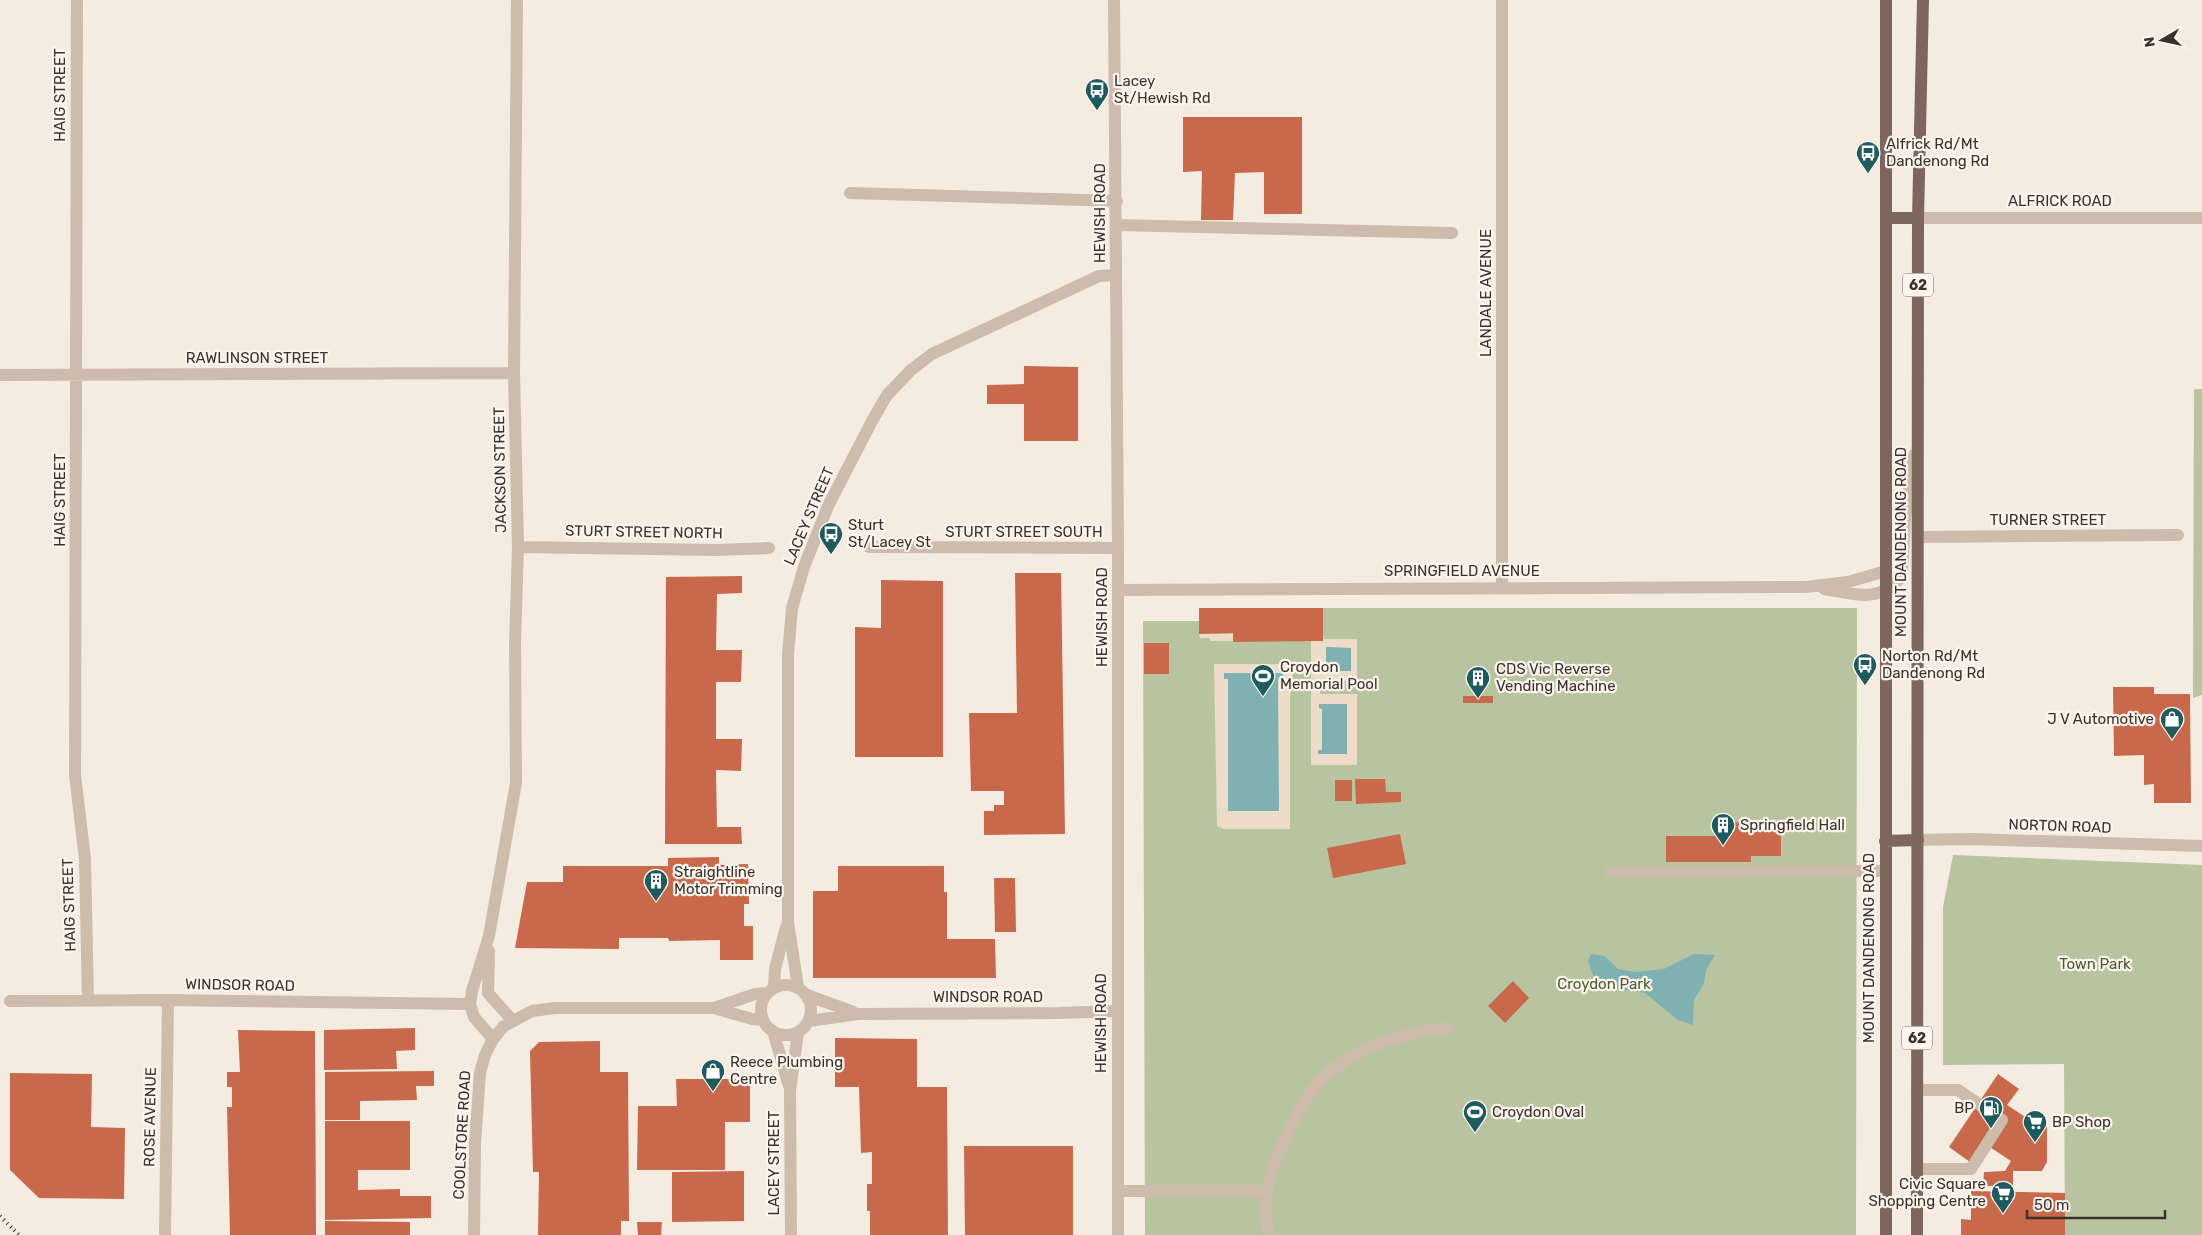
<svg xmlns="http://www.w3.org/2000/svg" width="2202" height="1235" font-family="Rubik,sans-serif">
<style>
.green{fill:#b8c4a0}
.plaza{fill:#ecdcc8;fill-rule:evenodd}
.water{fill:#7fb0b2}
.building{fill:#c8694b}
.lines{fill:none;stroke-linecap:round;stroke-linejoin:round}
.minor{stroke:#cdbbac;stroke-width:12}
.major{stroke:#7d675c;stroke-width:12}
.rail{stroke:#3b302b;stroke-width:4;stroke-dasharray:1 4;stroke-linecap:butt}
.labels{text-anchor:middle;stroke-width:4.5;stroke-linejoin:round;paint-order:stroke}
.shield{fill:#fbf5ee;stroke:#756b66;stroke-width:1}
.shield-label{font-size:14px;font-weight:bold;fill:#3b302b}
.poi-label{font-size:15px;fill:#3b302b;stroke:#fbf5ee;text-anchor:start}
.street-label{font-size:15px;fill:#3b302b;stroke:#fbf5ee}
.park-label{font-size:15px;fill:#4a5a2e;stroke:#fbf5ee}
</style>
<rect width="100%" height="100%" fill="#f4ebe1"/>
<path class="green" d="M2194 389H2202V695L2193 698Z
M1199 608H1857L1856 1235H1145L1143 621H1199Z
M1953 855 2202 865V1235H2065L2064 1064 1943 1065V907Z"/>
<path class="plaza" d="M1323 633 1324 639H1357V681H1320V694H1357V765H1311V641H1210L1209 638H1200L1199 634ZM1322 708 1347 754 1318 750H1322Z
M1214 664H1288L1293 668 1290 699V829H1224L1217 826ZM1228 679 1278 811H1229Z"/>
<path class="water" d="M1326 647 1351 648V671H1326Z
M1224 673H1283V678L1278 679 1279 811H1228V679H1224Z
M1319 704H1347V754H1318V750H1322V709L1319 708Z
M1591 954 1605 956 1618 969 1635 972 1664 969 1694 954 1715 955 1706 970 1704 983 1694 1000 1693 1025 1678 1020 1645 993 1597 986 1588 961Z"/>
<path class="building" d="M1183 117H1302V214H1264V172L1235 173 1233 220H1201L1202 171 1183 172Z
M1024 366 1078 367V441H1024V404H987V385L1024 384Z
M1015 573H1061L1065 834 984 835V811H994V805H1004V791H971L969 713H1017Z
M742 576V593L717 594 716 650H742L741 682H716V739H742L741 771 716 770 717 827H741L742 844H665L666 577Z
M881 580 943 581V757H855V627L881 628Z
M1199 608H1323V641L1233 642V633L1199 634Z
M1144 643H1169V674H1144Z
M2113 687H2154V694H2190L2191 803H2154V784L2144 785V755L2114 756Z
M1463 696H1493V703H1463Z
M1355 779H1385L1386 792H1401V802L1356 804Z
M1335 780H1352V801H1335Z
M1718 822 1781 823V856H1751V862H1666V836H1718Z
M1400 834 1406 864 1333 878 1327 848Z
M719 857V865L748 864 749 904H744V926H753V960H720V940L669 941 668 938H619V949L515 948 527 882H563V866H668V858Z
M838 866H944V892H947V939H995L996 978H813V891H838Z
M994 878H1015L1016 932H995Z
M1513 981 1529 998 1505 1023 1488 1006Z
M415 1028V1050L396 1051 397 1069 324 1070V1030Z
M238 1030 315 1031 316 1235H230L227 1107H232V1087H227V1072H240Z
M835 1038 917 1039V1087H947L948 1235H870V1211H867V1184H872V1152L861 1153 859 1087H835Z
M600 1041V1072H628L629 1221H621V1235H538L539 1172H533L530 1051 539 1042Z
M434 1071V1086H416L417 1100 360 1101V1120H325V1072Z
M10 1073 92 1074 91 1127 125 1128 124 1199 39 1198 10 1170Z
M1998 1074 2019 1089 2007 1105 2036 1124 2039 1119 2047 1124V1162L2042 1171H2013V1186H1983L1984 1172 2005 1171 2011 1161 1982 1142 1970 1162 1949 1147Z
M676 1079H750V1122H725V1170H637L638 1106H677Z
M325 1121H410V1170H358V1190L400 1189V1196H431V1218L325 1220Z
M964 1146H1073V1235H965Z
M744 1171V1221L672 1222V1172Z
M1971 1191 2065 1193V1235H1961V1219L1971 1220Z
M325 1221 410 1222V1235H325Z
M637 1222H662L661 1235H638Z"/>
<g class="lines">
<path class="minor" d="M77 0 75 775 85 859 88 1000
M1114 0 1118 548V1235
M1502 0V587
M850 193 1117 201
M1918 218H2202
M1117 225 1452 233
M0 375 514 373
M1918 537 2178 535
M518 547 717 550 769 548
M869 547 1118 548
M1824 589C1856 594 1878 604 1902 576L1905 518 1914 455
M1118 590 1806 587 1848 582 1886 571
M1918 840 1970 839 2202 846
M1611 872 1885 871
M489 951 488 993 512 1020
M761 1010a25 25 0 1 1 50 0a25 25 0 1 1-50 0Z
M774 987 775 969 786 927
M798 987 788 922V655L792 608 804 567 828 506 872 421 887 395 911 370 932 354 1099 276 1116 275
M807 995 853 1012
M10 1001 168 1000 470 1004
M714 1008 755 994 768 993
M809 1021 858 1014 1060 1013 1117 1011
M773 1031 789 1086
M493 1039 474 1017 470 1004 472 991 489 936 516 783 515 644 518 547 514 373 517 0
M1917 1169H1971L2002 1120 1958 1090H1917
M1118 1191H1266
M165 1235 168 1000
M474 1235 475 1143 480 1073 485 1055 493 1039 504 1026 532 1011 555 1008H714L752 1019 763 1020
M791 1235 790 1091 798 1032
M1269 1235C1261 1207 1268 1176 1280 1150 1291 1124 1305 1094 1326 1075 1361 1045 1405 1032 1449 1028"/>
<path class="major" d="M1886 0V1235
M1886 218H1918
M1885 841 1918 840
M1917 1235 1918 218 1923 0"/>
<path class="rail" d="M0 1216 19 1235"/>
</g>
<defs>
<g id="bus-pin" transform="scale(1.25)"><path d="M0 17L-7.5 6A9.5 9.5 0 1 1 7.5 6Z" fill="#1f5a5e" stroke="#fbf5ee"/><path d="M-5-6H5V4H4V6H2V4H-2V6H-4V4H-5ZM-3.5-4V0h7V-4ZM-3.5 1.2v1.5H-2V1.2ZM2 1.2v1.5H3.5V1.2Z" fill="#fff"/></g>
<g id="stadium-pin" transform="scale(1.25)"><path d="M0 17L-7.5 6A9.5 9.5 0 1 1 7.5 6Z" fill="#1f5a5e" stroke="#fbf5ee"/><path d="M0-5a6.5 5 0 1 0 0 10a6.5 5 0 1 0 0-10ZM-3.5-1.8h7v3.6h-7Z" fill="#fff"/></g>
<g id="building-pin" transform="scale(1.25)"><path d="M0 17L-7.5 6A9.5 9.5 0 1 1 7.5 6Z" fill="#1f5a5e" stroke="#fbf5ee"/><path d="M-4-6H4V6H1V3H-1V6H-4ZM-2.5-4.3h1.7v1.8h-1.7ZM.8-4.3h1.7v1.8H.8ZM-2.5-1h1.7V.8h-1.7ZM.8-1h1.7V.8H.8Z" fill="#fff"/></g>
<g id="shop-pin" transform="scale(1.25)"><path d="M0 17L-7.5 6A9.5 9.5 0 1 1 7.5 6Z" fill="#1f5a5e" stroke="#fbf5ee"/><path d="M-5-2.5h2.3a2.7 3.5 0 0 1 5.4 0H5L5.5 6h-11ZM-1.5-2.5h3a1.5 2.3 0 0 0-3 0Z" fill="#fff"/></g>
<g id="fuel-pin" transform="scale(1.25)"><path d="M0 17L-7.5 6A9.5 9.5 0 1 1 7.5 6Z" fill="#1f5a5e" stroke="#fbf5ee"/><path d="M-5.5-6h7V0h2V4h1.3V-2.5L3-4.5l.8-.8L6-3V5H2.5V1h-1V6h-7ZM-4.2-4.7v3.2H.2V-4.7Z" fill="#fff"/></g>
<g id="supermarket-pin" transform="scale(1.25)"><path d="M0 17L-7.5 6A9.5 9.5 0 1 1 7.5 6Z" fill="#1f5a5e" stroke="#fbf5ee"/><path d="M-6-5.5h2.5l.6 2H6L4.5 2H-2.5L-4.4-4H-6ZM-1.5 3.2a1.3 1.3 0 1 0 .1 0ZM3 3.2a1.3 1.3 0 1 0 .1 0Z" fill="#fff"/></g>
</defs>
<g fill-rule="evenodd">
<use href="#bus-pin" x="1097" y="90"/>
<use href="#bus-pin" x="1868" y="153"/>
<use href="#bus-pin" x="831" y="534"/>
<use href="#bus-pin" x="1865" y="665"/>
<use href="#stadium-pin" x="1263" y="676"/>
<use href="#building-pin" x="1478" y="678"/>
<use href="#shop-pin" x="2172" y="719"/>
<use href="#building-pin" x="1723" y="825"/>
<use href="#building-pin" x="656" y="881"/>
<use href="#shop-pin" x="713" y="1071"/>
<use href="#fuel-pin" x="1991" y="1108"/>
<use href="#stadium-pin" x="1475" y="1112"/>
<use href="#supermarket-pin" x="2035" y="1122"/>
<use href="#supermarket-pin" x="2003" y="1193"/>
</g>
<g class="labels">
<g class="shield">
<rect x="1903" y="273.5" width="30" height="23" rx="4"/>
<rect x="1902" y="1026.5" width="30" height="23" rx="4"/>
</g>
<g class="shield-label">
<text x="1918" y="290">62</text>
<text x="1917" y="1043">62</text>
</g>
<g class="poi-label">
<text x="1114" y="86">Lacey<tspan x="1114" dy="17">St/Hewish Rd</tspan></text>
<text x="1886" y="149">Alfrick Rd/Mt<tspan x="1886" dy="17">Dandenong Rd</tspan></text>
<text x="848" y="530">Sturt<tspan x="848" dy="17">St/Lacey St</tspan></text>
<text x="1882" y="661">Norton Rd/Mt<tspan x="1882" dy="17">Dandenong Rd</tspan></text>
<text x="1280" y="672">Croydon<tspan x="1280" dy="17">Memorial Pool</tspan></text>
<text x="1496" y="674">CDS Vic Reverse<tspan x="1496" dy="17">Vending Machine</tspan></text>
<text x="2154" y="724" text-anchor="end">J V Automotive</text>
<text x="1740" y="830">Springfield Hall</text>
<text x="674" y="877">Straightline<tspan x="674" dy="17">Motor Trimming</tspan></text>
<text x="730" y="1067">Reece Plumbing<tspan x="730" dy="17">Centre</tspan></text>
<text x="1974" y="1113" text-anchor="end">BP</text>
<text x="1492" y="1117">Croydon Oval</text>
<text x="2052" y="1127">BP Shop</text>
<text x="1986" y="1189" text-anchor="end">Civic Square<tspan x="1986" dy="17">Shopping Centre</tspan></text>
</g>
<g class="street-label">
<text transform="translate(60 95) rotate(-90)" y="5">HAIG STREET</text>
<text x="2060" y="206">ALFRICK ROAD</text>
<text transform="translate(1100 213) rotate(-90)" y="5">HEWISH ROAD</text>
<text transform="translate(1486 293) rotate(-90)" y="5">LANDALE AVENUE</text>
<text x="257" y="363">RAWLINSON STREET</text>
<text transform="translate(500 470) rotate(-91)" y="5">JACKSON STREET</text>
<text transform="translate(60 500) rotate(-90)" y="5">HAIG STREET</text>
<text transform="translate(809 516) rotate(-67)" y="5">LACEY STREET</text>
<text x="2048" y="525">TURNER STREET</text>
<text transform="translate(644 532) rotate(1)" y="5">STURT STREET NORTH</text>
<text x="1024" y="537">STURT STREET SOUTH</text>
<text transform="translate(1901 542) rotate(-90)" y="5">MOUNT DANDENONG ROAD</text>
<text x="1462" y="576">SPRINGFIELD AVENUE</text>
<text transform="translate(1102 617) rotate(-90)" y="5">HEWISH ROAD</text>
<text transform="translate(2060 826) rotate(2)" y="5">NORTON ROAD</text>
<text transform="translate(69 905) rotate(-92)" y="5">HAIG STREET</text>
<text transform="translate(1869 948) rotate(-90)" y="5">MOUNT DANDENONG ROAD</text>
<text transform="translate(240 985) rotate(1)" y="5">WINDSOR ROAD</text>
<text x="988" y="1002">WINDSOR ROAD</text>
<text transform="translate(1101 1023) rotate(-90)" y="5">HEWISH ROAD</text>
<text transform="translate(150 1117) rotate(-89)" y="5">ROSE AVENUE</text>
<text transform="translate(462 1135) rotate(-87)" y="5">COOLSTORE ROAD</text>
<text transform="translate(774 1163) rotate(-90)" y="5">LACEY STREET</text>
</g>
<g class="park-label">
<text x="2095" y="969">Town Park</text>
<text x="1604" y="989">Croydon Park</text>
</g>
</g>
<g transform="translate(2162 40) rotate(261)" stroke="#fbf5ee" stroke-width="4" paint-order="stroke">
<path d="M0-4L9 19L0 12L-9 19Z" fill="#3b302b"/>
<text y="-8" font-size="14" font-weight="bold" text-anchor="middle" fill="#3b302b">N</text>
</g>
<path d="M2027 1210v8h138v-8" fill="none" stroke="#3b302b" stroke-width="2.5"/>
<text x="2034" y="1210" font-size="15" fill="#3b302b" stroke="#fbf5ee" stroke-width="4" paint-order="stroke">50 m</text>
</svg>
